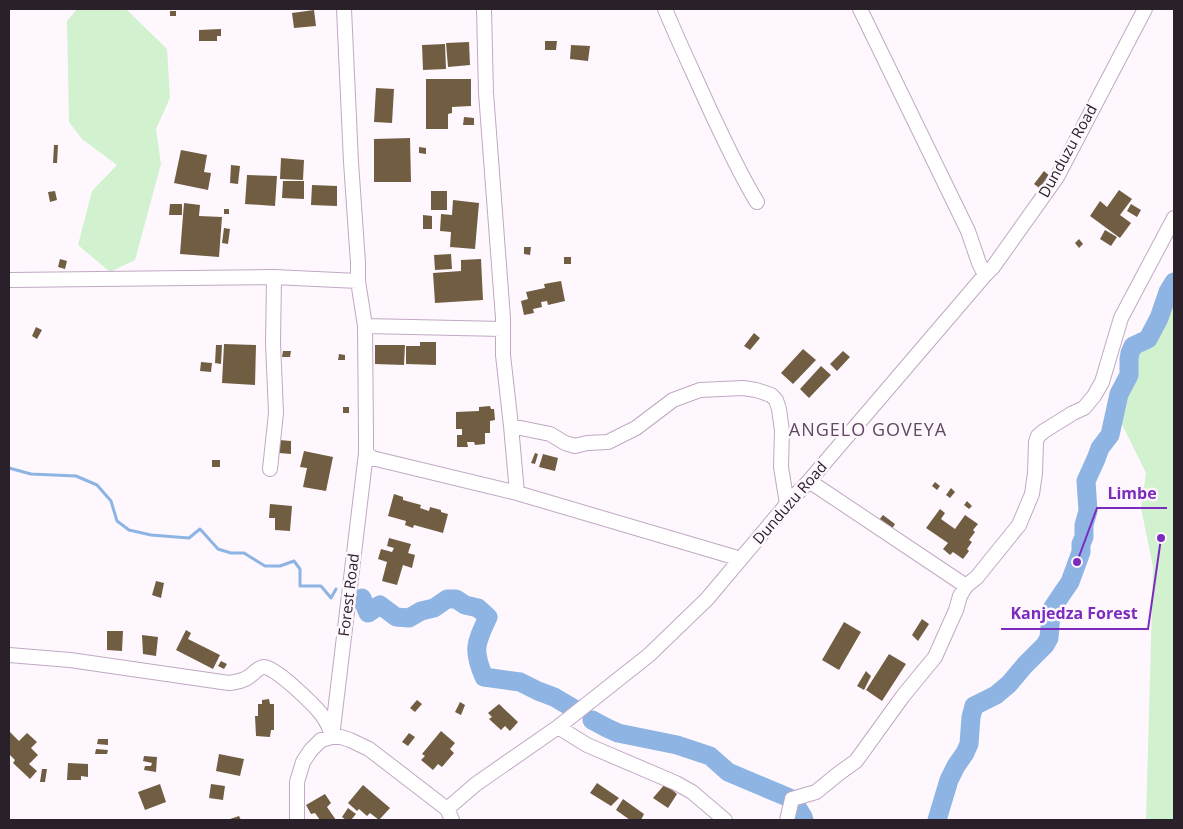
<svg xmlns="http://www.w3.org/2000/svg" width="1183" height="829" font-family="'Open Sans',sans-serif">
<style>
.green{fill:#d1f1cf}
.water{fill:#8db4e2}
.lines{fill:none;stroke-linecap:round;stroke-linejoin:round}
.stream{stroke:#8db4e2;stroke-width:3}
.river{stroke:#8db4e2;stroke-width:19}
.building{fill:#715e42}
.minor-casing{stroke:#c1a8c4;stroke-width:16}
.minor{stroke:#fff;stroke-width:14}
.labels{text-anchor:middle;stroke-width:5;stroke-linejoin:round;paint-order:stroke}
.street-label{font-size:15px;fill:#29202a;stroke:#fef8fe}
.quarter-label{font-size:18px;letter-spacing:1px;fill:#5f4962;stroke:#fef8fe}
.leader{fill:none;stroke:#7b2cbf;stroke-width:2}
.callout-dot{fill:#7b2cbf;stroke:#fef8fe;stroke-width:2}
.callout-label{font-size:16px;text-anchor:middle;font-weight:bold;fill:#7b2cbf;stroke:#fef8fe;stroke-width:5;stroke-linejoin:round;paint-order:stroke}
</style>
<rect width="100%" height="100%" fill="#fef8fe"/>
<path class="green" d="M77 9H126L167 49 170 98 156 129 161 164 135 260 110 272 78 245 92 191 117 165 82 139 69 122 67 21Z
M1174 271V820H1146L1153 567 1141 508 1146 473 1111 402Z"/>
<path class="water" d="M1109 431H1110V440L1106 446 1102 443 1099 446 1103 455H1098L1096 452 1097 450 1095 447 1096 445 1094 440 1097 443 1101 441 1098 440 1099 435 1102 439 1105 440 1103 435Z"/>
<g class="lines">
<path class="stream" d="M9 468 31 474 76 476 97 485 111 501 117 521 129 530 151 535 189 538 200 529 218 549 231 553H244L265 566H280L294 561 300 569V586H321L331 598 336 589"/>
<path class="river" d="M362 598 368 613 380 605 396 617 409 618 421 611 434 608 447 599H456L465 605 478 608 488 617C476 643 472 649 484 677L520 682 538 691 554 697 576 710
M592 720 607 728 618 733 677 745 710 756 728 772 792 799 803 817 804 820
M937 820 949 780 956 766 965 753 969 744 971 717 974 706 996 695 1009 684 1025 665 1045 645 1049 638 1051 614 1053 607 1070 582 1081 552V544L1084 537V525L1088 511 1086 481 1096 459 1100 448 1110 435 1119 394 1129 375V359L1130 353 1133 346 1148 339 1159 318 1168 292 1174 282"/>
</g>
<path class="building" d="M314 10 316 26 294 28 292 13Z
M170 11H176V16H170Z
M221 29V36H217V41H199V30Z
M545 41H557L556 50H545Z
M469 42 470 65 448 67 446 43Z
M445 44 446 69 423 70 422 45Z
M571 45 590 46 588 61 570 59Z
M426 79H471V106L452 107V113L448 114V129H426Z
M376 88 394 89 392 123 374 122Z
M464 117 474 118V125H463Z
M410 138 411 182H374V139Z
M54 145H58L57 163H53Z
M419 147 426 148V154L419 153Z
M181 150 207 155 204 172 211 173 208 190 174 183Z
M281 158 304 160 303 180 280 179Z
M231 165 240 166 238 184 230 183Z
M1044 171 1052 178 1042 190 1034 184Z
M247 175 277 176 275 206 245 204Z
M283 181H304V199L282 198Z
M312 185 337 186V206L311 205Z
M1119 190 1132 199 1120 215 1131 223 1120 238 1090 216 1100 201 1107 207Z
M55 191 57 200 50 202 48 192Z
M431 191H447V210H431Z
M453 200 479 203 475 249 450 247 451 232 440 231 441 214 452 215Z
M184 203 200 205 199 216 222 217 219 257 180 254Z
M170 204H182V215H169Z
M1131 204 1141 210 1137 217 1127 211Z
M224 209H229V214H224Z
M423 215 432 216V229H423Z
M224 228 230 229 228 244 222 243Z
M1105 230 1117 237 1111 246 1100 239Z
M1079 239 1083 244 1079 248 1075 243Z
M524 247H531L530 255 524 254Z
M451 254 452 269 435 270 434 255Z
M564 257H571V264H564Z
M60 259 67 261 65 269 58 267Z
M481 259 483 300 435 303 433 273 461 271V260Z
M561 281 565 301 548 305 547 301 541 302 542 307 533 309 534 313 524 315 521 301 528 299 526 292 545 288 544 284Z
M36 327 42 330 37 339 32 336Z
M754 333 760 338 750 350 744 346Z
M420 342H436V365L406 364V346H420Z
M224 344 256 345 255 385 222 383Z
M216 345H222L221 364 215 363Z
M375 345H405L404 365 375 364Z
M803 349 816 360 793 384 781 373Z
M283 351H291L290 357H282Z
M843 351 850 357 837 371 830 364Z
M339 354 345 355V360H338Z
M201 362 212 363 211 372 200 371Z
M821 366 831 375 809 398 800 389Z
M490 406 491 409H494L495 420 490 421V433H485V444L475 445 474 442H467L468 447H457V435H462V429H456V412L479 411V407Z
M343 407H349V413H343Z
M279 440 291 441V454L279 453Z
M304 451 333 457 326 491 303 487 307 468 300 467Z
M535 453 538 454 535 464 531 463Z
M543 454 558 458 555 471 539 467Z
M212 460H220V467H212Z
M935 482 940 486 937 490 932 486Z
M951 488 955 492 950 498 946 495Z
M394 494 403 497V500L421 505 420 508 429 511 430 507 441 510V512L448 514 443 533 414 525 413 528 405 525 406 521 388 516Z
M967 501 972 506 969 509 964 505Z
M270 504 292 506 290 531 275 530V518H269Z
M940 509 945 513 941 519 955 529 965 515 978 524 973 530 975 532 969 540 972 542 967 549 969 551 963 559 953 552 950 555 943 549 948 543 926 528Z
M883 515 895 524 892 529 879 520Z
M389 538 411 544 408 553 415 555 412 568 403 565 397 585 382 581 387 562 378 559 381 549 392 552 394 548 387 546Z
M156 581 164 583 161 598 152 595Z
M922 619 929 624 918 641 912 635Z
M844 622 861 632 839 670 822 660Z
M186 630 191 633 188 639 220 655 213 669 176 650Z
M107 631H123L122 651 107 650Z
M142 635 158 637 156 656 143 654Z
M889 654 906 664 882 701 866 690Z
M221 661 227 664 224 669 218 666Z
M866 671 871 676 864 690 857 686Z
M269 699 270 704H274V730H271L270 737 256 736 255 716H258V704H262V700Z
M417 700 422 704 415 712 410 708Z
M460 702 465 705 461 715 455 712Z
M499 704 518 722 510 731 505 726 501 730 489 719 492 717 488 713Z
M9 731 19 741 27 733 37 742 31 748 38 755 29 764 37 771 30 779 13 763 15 760 9 754Z
M441 731 455 743 450 749 454 753 442 767 438 764 433 770 421 760 425 756 422 754Z
M409 733 415 737 408 746 402 742Z
M98 739H108V745L97 744Z
M96 749 108 750 107 754H95Z
M219 754 244 759 240 776 216 771Z
M144 756 157 757 156 772 144 770 145 766H151L152 763 143 761Z
M68 763 88 764V777L81 776V780H67Z
M42 769H47L45 782H40Z
M597 783 619 798 611 806 590 793Z
M160 784 166 802 145 810 138 792Z
M211 784 225 786 223 800 209 798Z
M665 784 677 794 668 808 653 798Z
M363 785 390 808 379 820 370 813 367 816 359 809 357 811 348 803Z
M325 794 331 803 327 807 336 820H320L315 813 311 814 306 805Z
M623 799 644 814 641 820H630L616 810Z
M348 808 356 814 351 820H346L342 817Z
M239 816 241 820H227Z"/>
<g class="lines">
<g class="minor-casing">
<path id="minor" d="M484 9 486 93 503 318V355L511 426 517 493
M665 9C679 43 695 76 710 110 725 141 739 173 757 202
M860 9 968 231 979 263 985 275
M9 280 274 277 358 281
M365 326 503 329
M511 426 550 434 565 443 575 446 587 443 608 442 636 428 673 400 700 390 743 388 756 390 771 395 776 400 779 409 782 431 781 467 787 504
M366 453 372 458 517 493 741 559
M270 469 276 413 273 343 274 277
M809 481 966 586
M9 655 70 660 229 683C237 682 244 681 250 676 254 673 258 668 263 667 274 665 315 706 322 715 327 722 330 728 332 736
M558 727 587 745 676 783 692 792 725 820
M332 737 366 453V436L365 326 358 281V263L351 162 344 9
M447 809 476 784 558 727 649 655 707 599 787 504 809 481 985 275 993 267 1057 177 1145 9
M297 820V782L303 762 311 750 321 740 332 737H341L350 740 369 749 447 809 452 820
M787 820 792 799 816 792 838 774 856 761 903 696 935 657 956 610 960 596 966 586 977 577 1019 525 1032 494 1035 473 1036 442 1038 436 1044 431 1073 413 1084 408 1094 396 1102 382 1121 318 1174 218"/>
</g>
<use href="#minor" class="minor"/>
</g>
<g class="labels">
<g class="street-label">
<text transform="translate(1068 151) rotate(-61)" y="5">Dunduzu Road</text>
<text transform="translate(790 503) rotate(-49)" y="5">Dunduzu Road</text>
<text transform="translate(349 595) rotate(-83)" y="5">Forest Road</text>
</g>
<g class="quarter-label">
<text x="868" y="436">ANGELO GOVEYA</text>
</g>
</g>
<path class="leader" d="M1077 562L1097 508H1167M1161 538L1148 629H1001"/>
<g class="callout-dot">
<circle cx="1077" cy="562" r="5"/>
<circle cx="1161" cy="538" r="5"/>
</g>
<g class="callout-label">
<text x="1132" y="499">Limbe</text>
<text x="1074" y="619">Kanjedza Forest</text>
</g>
<rect width="1183" height="829" fill="none" stroke="#29202a" stroke-width="20"/>
</svg>
